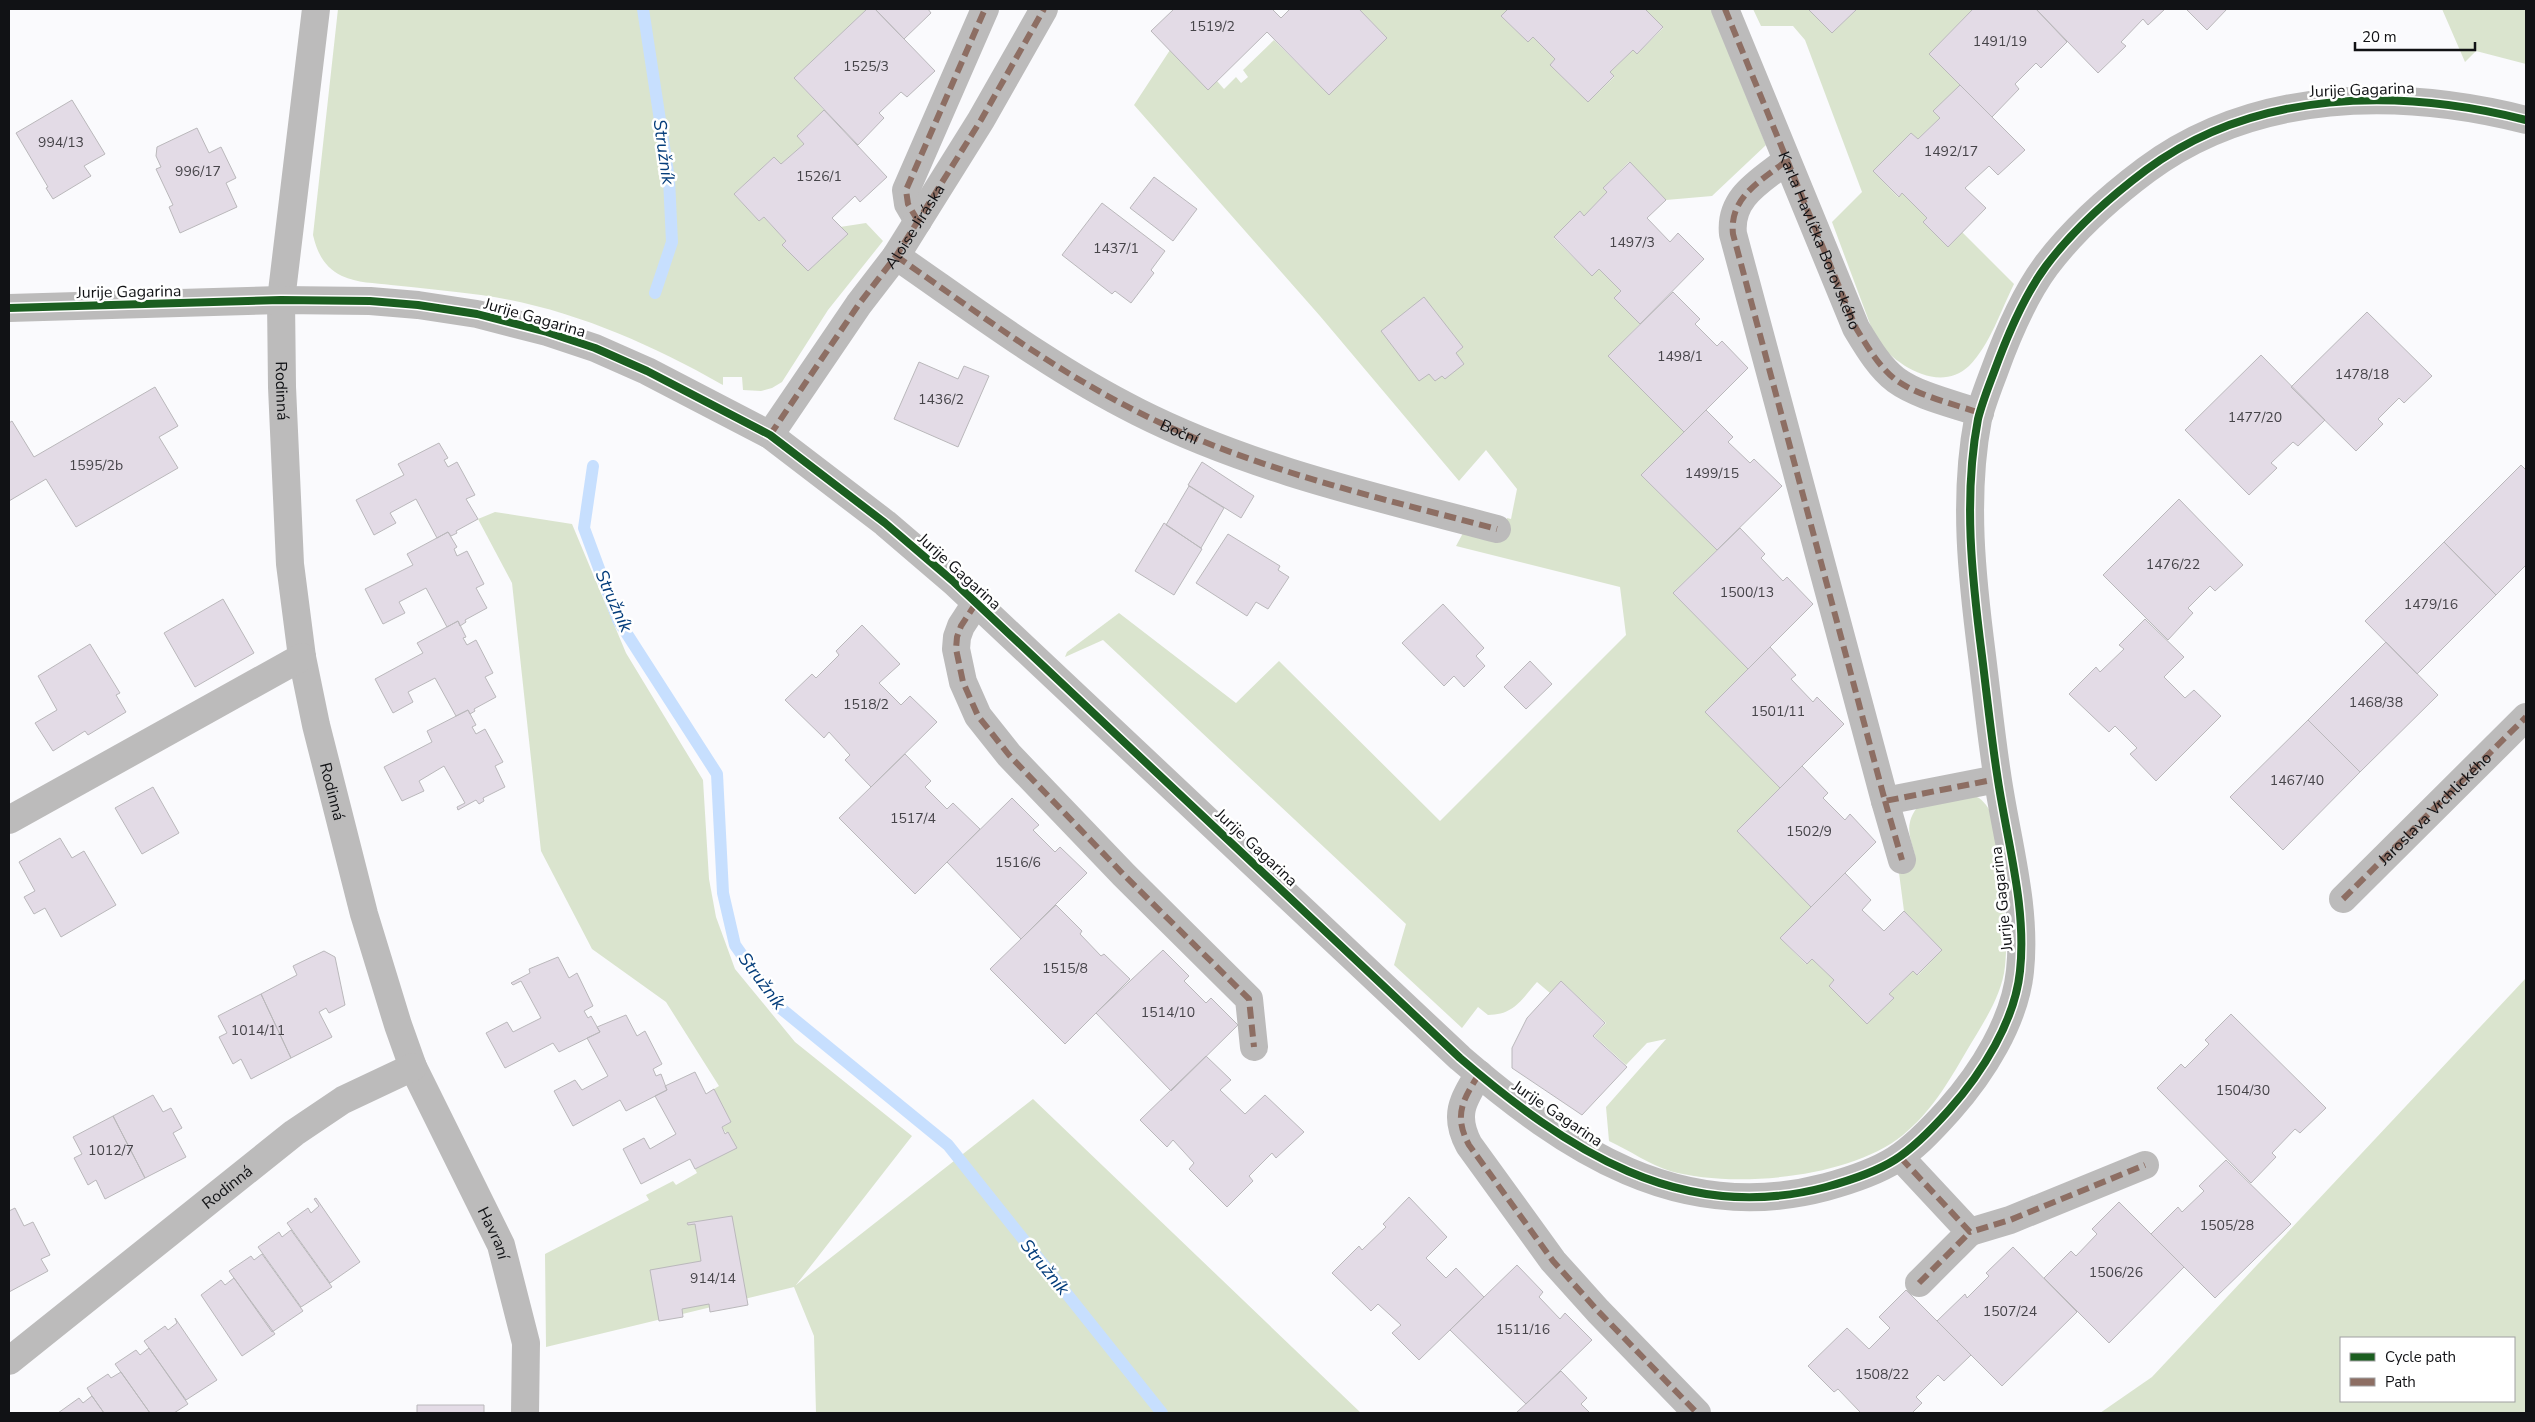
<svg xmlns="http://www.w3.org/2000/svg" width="2535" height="1422" font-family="'Nunito Sans',sans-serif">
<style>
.green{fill:#dae4ce;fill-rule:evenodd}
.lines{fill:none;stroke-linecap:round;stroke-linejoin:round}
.stream{stroke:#c7dffe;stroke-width:12}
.building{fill:#e3dbe6;stroke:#bab8bb}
.minor{stroke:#bcbbbb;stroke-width:28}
.quiet{stroke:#8d6e63;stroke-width:6;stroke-dasharray:12 6;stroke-linecap:butt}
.cycleway-casing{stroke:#fff;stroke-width:11}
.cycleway{stroke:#1b5e20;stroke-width:8}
.labels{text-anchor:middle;stroke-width:5;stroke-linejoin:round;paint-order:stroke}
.number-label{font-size:14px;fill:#464449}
.street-label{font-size:16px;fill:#111215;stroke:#fff}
.water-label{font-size:18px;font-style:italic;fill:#043d7b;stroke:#fff}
</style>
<rect width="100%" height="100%" fill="#fafafd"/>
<path class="green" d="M338 9H867L794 78 824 110 797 136 804 144 781 164 774 157 734 194 759 221 764 217 786 241 782 245 808 271 848 234 840 227 866 223 883 241 828 310 782 382 772 388 761 391 743 390 742 377H723V385L721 384C647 342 566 307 481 295 451 291 421 288 391 285 375 283 357 283 342 276 325 268 317 253 313 235Z
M1359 9H1508L1501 16 1528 42 1533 37 1555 59 1550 65 1588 102 1614 77 1610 72 1633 50 1638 53 1663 28 1645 9H1711L1766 145 1712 196 1666 200 1629 162 1603 188 1607 192 1584 216 1580 212 1554 238 1592 276 1599 269 1621 291 1614 298 1640 324 1608 356 1684 432 1641 475 1717 550 1673 593 1748 669 1705 712 1780 788 1737 831 1811 907 1780 938 1806 964 1812 959 1834 980 1829 986 1867 1024 1893 998 1889 994 1913 971 1918 975 1942 950 1904 911 1899 873 1915 856C1913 846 1907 833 1910 822 1911 817 1915 809 1919 806 1930 801 1969 792 1979 798 1986 803 1991 812 1995 820 2000 867 2010 918 2005 966 2002 997 1981 1026 1966 1052 1948 1083 1931 1112 1903 1135 1850 1178 1734 1189 1670 1171 1650 1165 1629 1150 1609 1141L1606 1107 1666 1039 1647 1043 1626 1065 1594 1036 1606 1023 1561 981 1550 993 1537 982C1521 1000 1514 1015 1488 1015L1478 1007 1462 1028 1394 965 1406 924 1103 640 1065 657 1067 652 1119 613 1236 703 1279 661 1440 821 1626 635 1620 587 1456 546 1463 533 1503 538 1507 518 1511 519 1517 489 1486 450 1459 481 1320 316 1134 105 1170 50 1209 89 1217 81 1224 89 1236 77 1241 83 1248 77 1243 70 1274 40 1329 95 1387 38Z
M1753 9H1808L1832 33 1857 9H1973L1930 53 1960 85 1934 111 1940 118 1918 139 1911 133 1873 171 1898 197 1902 193 1927 218 1923 222 1948 246 1962 232 2014 284C2001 310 1990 345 1969 366 1939 394 1896 365 1876 340L1832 222 1862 192 1805 40 1793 26H1761Z
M2442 9H2526V64L2476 51 2465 62Z
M495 512 572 524 626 653 703 780 709 879 716 917 735 969 795 1042 912 1136 796 1285 1033 1099 1361 1413H816L814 1336 794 1287 546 1347 545 1254 649 1200 646 1195 673 1181 676 1185 697 1173 695 1169 736 1148 722 1127 731 1122 714 1089 719 1086 666 1002 592 949 541 851 512 583 478 519Z
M2526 978V1413H2100L2152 1377ZM2341 1338H2514V1401H2341Z"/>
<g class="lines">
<path class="stream" d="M643 9 669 179 672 242 655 293
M593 466 584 528 618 620 717 774 723 893 735 945 778 1006 948 1145 1162 1413"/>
</g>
<path class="building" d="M867 9H875L935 71 907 97 901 92 879 113 884 118 858 145 794 78Z
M875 9H928L931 13 904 39Z
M1174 9H1272L1281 18 1290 9H1359L1387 38 1329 95 1267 32 1208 90 1151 31Z
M1508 9H1645L1663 27 1637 54 1633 50 1610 72 1614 76 1588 102 1550 65 1555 59 1533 37 1528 42 1501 16Z
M1808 9H1857L1832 33Z
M1973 9H2036L2067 42 2041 68 2036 63 2015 84 2019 89 1992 117 1929 54Z
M2036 9H2165L2148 25 2143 19 2121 42 2126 46 2098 73Z
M2186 9H2227L2207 30Z
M1960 85 2025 150 1998 175 1989 166 1965 188 1986 208 1948 247 1923 222 1927 218 1902 193 1899 197 1873 171 1911 133 1918 139 1940 118 1933 111Z
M72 100 105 154 84 166 91 176 53 199 46 188 48 187 16 133Z
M824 110 887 177 860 202 855 196 832 218 848 234 808 271 782 245 786 241 764 217 759 221 734 194 774 157 781 164 804 144 797 136Z
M197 128 209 153 221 147 236 178 226 183 237 207 180 233 169 207 173 205 156 169 161 167 156 156 157 147Z
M1630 162 1666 200 1647 218 1670 242 1678 233 1704 259 1640 324 1614 298 1621 291 1599 269 1592 276 1554 237 1580 211 1584 216 1607 192 1603 188Z
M1154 177 1197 209 1173 241 1130 208Z
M1102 203 1165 251 1151 270 1154 273 1131 303 1115 291 1112 294 1062 255Z
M1673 292 1700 319 1695 324 1717 346 1722 341 1748 368 1684 432 1608 356Z
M1424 297 1463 347 1456 353 1464 364 1445 379 1442 376 1435 381 1429 374 1419 381 1381 331Z
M2367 312 2432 376 2404 403 2399 398 2378 419 2383 424 2356 451 2291 387Z
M2261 355 2325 420 2298 446 2293 442 2271 463 2277 468 2249 495 2185 430Z
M919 362 958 379 964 366 989 376 958 447 894 419Z
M155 387 178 426 159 437 178 468 76 527 46 479 9 501V423L12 421 34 457Z
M1706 410 1733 437 1728 442 1750 463 1754 459 1782 486 1717 550 1641 475Z
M439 443 448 458 444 460 448 467 457 462 475 495 466 499 478 519 456 531 457 533 451 536 448 532 437 538 416 499 390 513 396 523 374 535 356 500 404 475 398 464Z
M1202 462 1254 496 1241 518 1188 485Z
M2521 465 2526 470V565L2496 595 2444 542Z
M1189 486 1224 508 1201 548 1166 525Z
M2179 499 2243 565 2215 591 2210 586 2188 608 2193 613 2168 640 2103 575Z
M1164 523 1202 549 1174 595 1135 571Z
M1740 528 1765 554 1761 558 1783 581 1787 577 1813 604 1748 669 1673 593Z
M448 532 457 547 454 549 457 556 467 551 484 584 476 588 487 608 465 620 466 622 460 626 458 621 447 627 426 588 399 602 405 613 383 624 365 589 413 565 407 554Z
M1228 534 1280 566 1278 570 1289 577 1268 609 1256 602 1247 616 1196 583Z
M2444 542 2496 595 2417 674 2365 621Z
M223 599 254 653 195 687 164 633Z
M1443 604 1484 648 1476 656 1485 666 1464 687 1454 676 1444 686 1402 643Z
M2145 619 2184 657 2164 677 2185 698 2194 690 2221 716 2156 781 2130 754 2137 748 2115 726 2109 732 2069 694 2096 667 2100 672 2124 649 2119 645Z
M458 621 466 637 463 638 467 645 476 640 493 673 485 677 496 697 474 709 475 711 470 714 468 710 456 716 435 678 408 692 413 702 393 713 375 679 423 653 417 643Z
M862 625 900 664 879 683 901 705 910 696 937 722 871 787 845 760 850 755 829 732 824 738 785 700 812 674 816 678 839 655 836 651Z
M2386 642 2438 695 2360 772 2308 720Z
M90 644 120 693 116 695 126 712 88 735 85 731 53 751 35 723 57 710 38 676Z
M1770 647 1796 675 1791 679 1813 702 1817 697 1844 724 1780 788 1705 712Z
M1530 661 1552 684 1526 709 1504 687Z
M468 710 476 725 472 727 476 734 485 729 503 762 495 766 505 787 483 798 484 801 479 804 476 800 458 810 457 807 465 803 444 766 419 781 424 791 402 801 384 767 432 742 427 731Z
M2308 720 2360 772 2283 850 2230 797Z
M905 754 931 781 925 787 947 809 953 803 980 829 915 894 839 818Z
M1802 766 1828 793 1823 798 1845 820 1850 814 1876 842 1811 907 1737 831Z
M153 787 179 833 142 854 115 808Z
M1012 798 1039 825 1033 830 1055 852 1060 847 1087 873 1021 939 947 862Z
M60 838 72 858 84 851 116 905 61 937 45 908 34 914 24 897 35 891 19 862Z
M1845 873 1871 900 1862 910 1884 931 1904 911 1942 950 1917 975 1913 971 1889 994 1894 998 1867 1024 1829 986 1834 980 1812 959 1807 964 1780 938Z
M1056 905 1082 931 1080 934 1101 956 1104 954 1130 979 1065 1044 990 969Z
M1163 950 1189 976 1184 981 1206 1003 1211 998 1238 1025 1171 1091 1096 1013Z
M324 951 335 957 345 1005 329 1013 326 1008 319 1012 332 1037 291 1058 261 994 297 975 293 966Z
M558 957 569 978 577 973 593 1006 584 1011 588 1018 591 1016 600 1032 559 1052 553 1043 505 1068 486 1033 507 1022 513 1032 541 1018 521 981 513 985 511 983 530 973 529 969Z
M1561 981 1605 1023 1593 1036 1627 1067 1582 1115 1512 1068V1048L1527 1018Z
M261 994 291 1058 251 1079 241 1059 233 1064 219 1037 227 1033 218 1016Z
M2231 1014 2326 1108 2300 1133 2295 1129 2272 1153 2276 1157 2251 1183 2157 1088 2181 1064 2185 1068 2209 1044 2205 1040Z
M626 1015 637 1036 645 1031 662 1064 653 1069 656 1076 661 1074 667 1090 626 1111 620 1100 573 1126 554 1091 575 1080 582 1090 608 1076 587 1038 600 1032 597 1027Z
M1206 1056 1231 1080 1220 1090 1245 1114 1265 1095 1304 1132 1276 1158 1272 1153 1249 1176 1253 1181 1227 1207 1189 1169 1194 1163 1173 1140 1167 1147 1140 1120Z
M695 1072 706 1094 714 1089 731 1122 722 1127 725 1134 728 1132 737 1148 695 1169 690 1159 641 1184 623 1149 644 1138 650 1149 676 1134 655 1096 667 1090 665 1086Z
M153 1095 163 1112 171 1108 182 1128 173 1133 186 1157 145 1178 113 1116Z
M113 1116 145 1178 105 1199 96 1180 88 1185 74 1158 82 1154 73 1137Z
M2226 1160 2291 1224 2215 1298 2151 1234 2178 1207 2182 1212 2204 1191 2199 1186Z
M1409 1197 1447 1237 1426 1258 1446 1278 1456 1268 1484 1297 1419 1360 1392 1333 1401 1325 1378 1304 1371 1311 1332 1273 1359 1246 1362 1250 1386 1227 1383 1224Z
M316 1198 360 1262 330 1283 287 1223 308 1208 311 1213 319 1206 314 1199Z
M2119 1202 2184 1267 2109 1343 2044 1278 2071 1251 2076 1256 2097 1234 2092 1229Z
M15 1208 24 1226 33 1222 50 1255 41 1259 48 1271 9 1292V1211Z
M732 1216 748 1305 710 1312 709 1304 682 1309 683 1317 659 1321 650 1270 701 1261 695 1224 688 1225 687 1223Z
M291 1230 332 1287 301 1307 258 1247 279 1232 282 1237Z
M2013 1247 2077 1312 2002 1386 1937 1321 1965 1294 1967 1298 1989 1276 1986 1273Z
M262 1254 303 1311 272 1332 229 1271 251 1256 254 1260Z
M1517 1265 1543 1292 1539 1297 1560 1319 1565 1313 1592 1340 1526 1404 1450 1330Z
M234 1278 275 1334 242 1356 201 1295 221 1280 225 1285Z
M1906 1290 1971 1355 1944 1381 1938 1375 1916 1397 1922 1403 1912 1413H1858L1860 1412 1838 1389 1834 1392 1808 1366 1847 1328 1869 1349 1890 1328 1879 1317Z
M175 1318 217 1380 186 1400 144 1341 165 1326 168 1330 177 1323Z
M149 1348 188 1404 174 1413H150L115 1364 136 1350 140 1355Z
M1561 1371 1587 1398 1581 1404 1590 1413H1516Z
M121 1372 150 1413H104L92 1396 87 1388 108 1374 111 1378Z
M92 1396 104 1413H58L79 1398 83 1403Z
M417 1405H484V1413H417Z"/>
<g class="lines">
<g class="minor">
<path id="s1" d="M316 9 281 300 282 387 290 564 302 657 316 725 364 914 398 1025 413 1067 501 1245 526 1343 525 1413"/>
<path d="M1725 9 1856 328C1867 346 1879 367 1896 380 1918 396 1954 404 1980 413"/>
<path d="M1786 161C1761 181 1729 197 1733 234L1885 801 1997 779"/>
<path d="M918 221 908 204 906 190 985 9"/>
<path id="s2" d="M896 256C974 310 1052 369 1138 412 1251 469 1376 497 1497 529"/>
<path d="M9 308 281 300 370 301 418 305 477 314 547 332 595 348 647 371 770 435 885 523 954 582 1460 1058C1566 1149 1680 1226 1826 1187 1888 1170 1907 1157 1949 1110 1982 1073 2015 1021 2020 971 2027 906 2006 838 1997 774 1991 735 1987 696 1982 656 1972 578 1963 498 1978 419 1982 403 1988 388 1994 372 2007 336 2023 297 2046 266 2073 230 2110 197 2146 170 2255 89 2399 88 2526 120"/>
<path d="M770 435 859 304 896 256 981 120 1044 9"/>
<path d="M976 603 961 626 957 637 956 649 963 682 978 716 1009 755 1124 875 1249 999 1254 1047"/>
<path d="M1885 801 1902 860"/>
<path d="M9 820 302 657"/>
<path id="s3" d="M2343 899 2526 717"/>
<path d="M1479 1074C1463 1100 1453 1115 1469 1145L1553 1261 1598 1311 1697 1413"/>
<path d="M1901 1158 1970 1232 2010 1220 2145 1165"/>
<path d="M1919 1283 1970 1232"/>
<path id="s4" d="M9 1361 294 1133 343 1100 413 1067"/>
</g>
<g class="quiet">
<path id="s5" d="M1725 9 1856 328C1867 346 1879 367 1896 380 1918 396 1954 404 1980 413"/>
<path d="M1786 161C1761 181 1729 197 1733 234L1885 801 1997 779"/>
<path d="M918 221 908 204 906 190 985 9"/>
<path d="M896 256C974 310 1052 369 1138 412 1251 469 1376 497 1497 529"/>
<path id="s6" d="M770 435 859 304 896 256 981 120 1044 9"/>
<path d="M976 603 961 626 957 637 956 649 963 682 978 716 1009 755 1124 875 1249 999 1254 1047"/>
<path d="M1885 801 1902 860"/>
<path d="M2343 899 2526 717"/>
<path d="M1479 1074C1463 1100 1453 1115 1469 1145L1553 1261 1598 1311 1697 1413"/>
<path d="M1901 1158 1970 1232 2010 1220 2145 1165"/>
<path d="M1919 1283 1970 1232"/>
</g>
<g class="cycleway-casing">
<path id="cycleway" d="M9 308 281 300 370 301 418 305 477 314 547 332 595 348 647 371 770 435 885 523 954 582 1460 1058C1566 1149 1680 1226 1826 1187 1888 1170 1907 1157 1949 1110 1982 1073 2015 1021 2020 971 2027 906 2006 838 1997 774 1991 735 1987 696 1982 656 1972 578 1963 498 1978 419 1982 403 1988 388 1994 372 2007 336 2023 297 2046 266 2073 230 2110 197 2146 170 2255 89 2399 88 2526 120"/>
</g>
<use href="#cycleway" class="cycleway"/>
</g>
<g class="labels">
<g class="number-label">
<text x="1212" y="31">1519/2</text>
<text x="2000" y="46">1491/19</text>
<text x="866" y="71">1525/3</text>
<text x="61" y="147">994/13</text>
<text x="1951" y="156">1492/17</text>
<text x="198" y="176">996/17</text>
<text x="819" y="181">1526/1</text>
<text x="1632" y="247">1497/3</text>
<text x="1116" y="253">1437/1</text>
<text x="1680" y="361">1498/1</text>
<text x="2362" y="379">1478/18</text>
<text x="941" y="404">1436/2</text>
<text x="2255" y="422">1477/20</text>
<text x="96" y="470">1595/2b</text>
<text x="1712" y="478">1499/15</text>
<text x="2173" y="569">1476/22</text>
<text x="1747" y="597">1500/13</text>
<text x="2431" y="609">1479/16</text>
<text x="2376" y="707">1468/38</text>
<text x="866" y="709">1518/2</text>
<text x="1778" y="716">1501/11</text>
<text x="2297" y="785">1467/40</text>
<text x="913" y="823">1517/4</text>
<text x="1809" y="836">1502/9</text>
<text x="1018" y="867">1516/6</text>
<text x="1065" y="973">1515/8</text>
<text x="1168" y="1017">1514/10</text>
<text x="258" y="1035">1014/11</text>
<text x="2243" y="1095">1504/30</text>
<text x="111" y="1155">1012/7</text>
<text x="2227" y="1230">1505/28</text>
<text x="2116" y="1277">1506/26</text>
<text x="713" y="1283">914/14</text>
<text x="2010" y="1316">1507/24</text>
<text x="1523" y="1334">1511/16</text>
<text x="1882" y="1379">1508/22</text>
</g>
<g class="street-label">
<text transform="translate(2362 89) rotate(-2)" y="6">Jurije Gagarina</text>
<text dy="6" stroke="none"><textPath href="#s6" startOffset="254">Aloise Jiráska</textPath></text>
<text dy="6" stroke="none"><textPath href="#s5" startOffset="250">Karla Havlíčka Borovského</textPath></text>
<text transform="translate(129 291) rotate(-1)" y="6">Jurije Gagarina</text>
<text transform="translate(535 317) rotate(16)" y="6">Jurije Gagarina</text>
<text dy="6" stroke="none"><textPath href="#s1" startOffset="384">Rodinná</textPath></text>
<text dy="6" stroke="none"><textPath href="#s2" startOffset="334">Boční</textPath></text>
<text transform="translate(960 571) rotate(42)" y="6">Jurije Gagarina</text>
<text dy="6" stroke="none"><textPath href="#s1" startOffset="789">Rodinná</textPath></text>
<text dy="6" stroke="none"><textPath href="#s3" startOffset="129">Jaroslava Vrchlického</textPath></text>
<text transform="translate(1257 847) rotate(43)" y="6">Jurije Gagarina</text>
<text transform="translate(2001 899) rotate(-96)" y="6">Jurije Gagarina</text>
<text transform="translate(1558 1113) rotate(34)" y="6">Jurije Gagarina</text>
<text dy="6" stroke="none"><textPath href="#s4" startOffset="279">Rodinná</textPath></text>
<text dy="6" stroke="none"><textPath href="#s1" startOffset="1261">Havraní</textPath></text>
</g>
<g class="water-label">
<text transform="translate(664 152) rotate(82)" y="6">Stružník</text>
<text transform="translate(614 601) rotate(66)" y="6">Stružník</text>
<text transform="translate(762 981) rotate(53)" y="6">Stružník</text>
<text transform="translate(1045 1267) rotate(51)" y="6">Stružník</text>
</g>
</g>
<rect width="2535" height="1422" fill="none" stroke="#111215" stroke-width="20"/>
<rect x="2340" y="1337" width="175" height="65" fill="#ffffff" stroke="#a0a0a1"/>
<rect x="2350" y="1353" width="25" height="8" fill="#1b5e20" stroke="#a0a0a1"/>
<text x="2385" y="1362" font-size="15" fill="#111215">Cycle path</text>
<rect x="2350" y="1378" width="25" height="8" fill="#8d6e63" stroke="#a0a0a1"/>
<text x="2385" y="1387" font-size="15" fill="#111215">Path</text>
<path d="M2355 42v8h120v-8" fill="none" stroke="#111215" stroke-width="2.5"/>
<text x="2362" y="42" font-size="15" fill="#111215" stroke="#ffffff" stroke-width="4" paint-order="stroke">20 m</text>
</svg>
